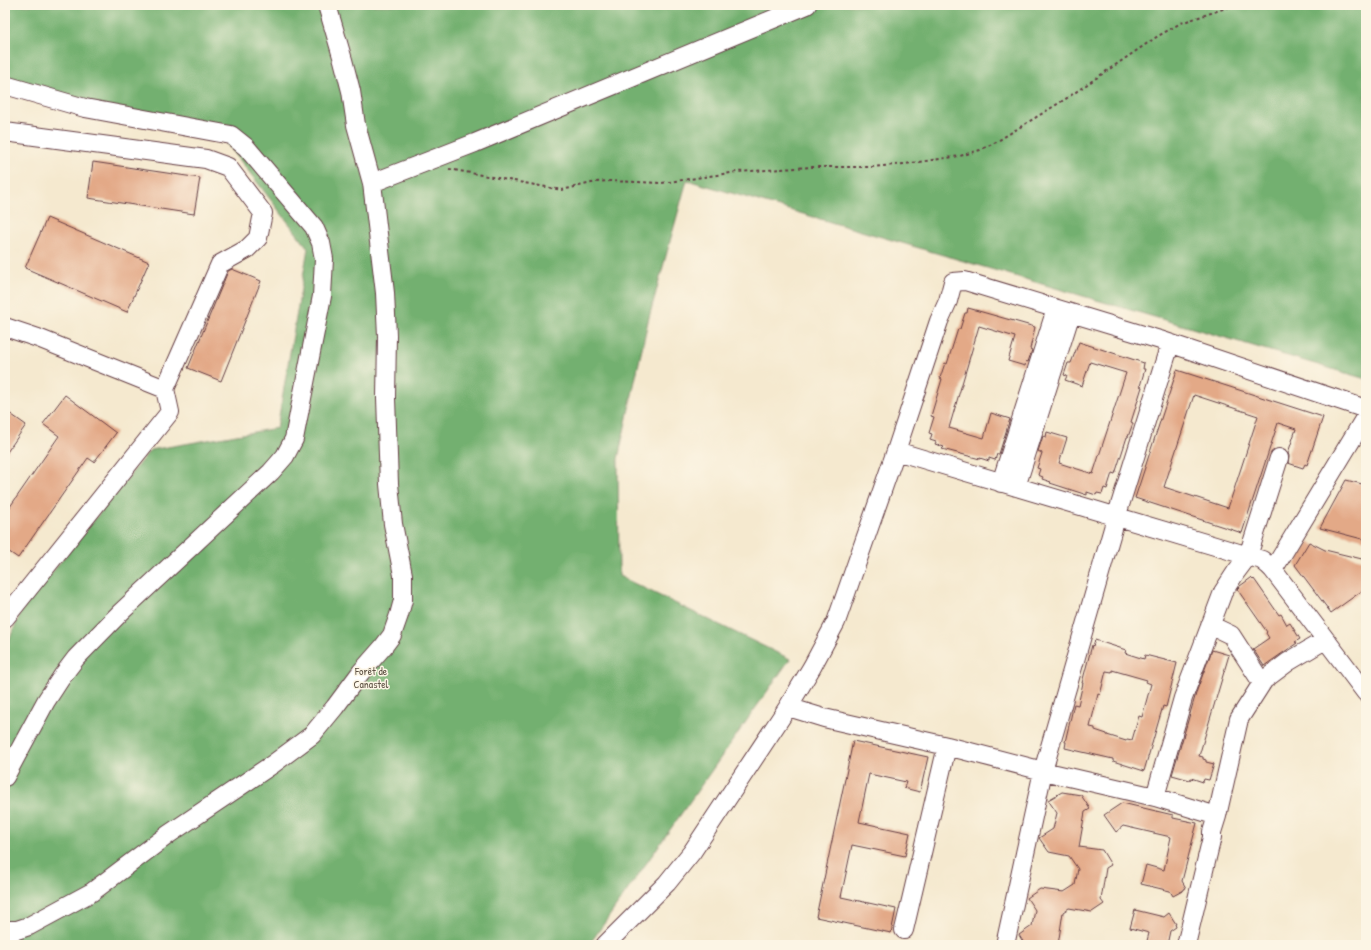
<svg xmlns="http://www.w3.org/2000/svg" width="1371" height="950" font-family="'Patrick Hand',sans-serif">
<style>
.forest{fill:#73b070;stroke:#5e684e}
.building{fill:#e3a987;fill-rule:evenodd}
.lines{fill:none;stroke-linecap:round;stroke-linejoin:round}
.minor-casing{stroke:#643d44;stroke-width:20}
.path{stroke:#643d44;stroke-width:2;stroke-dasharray:3 3;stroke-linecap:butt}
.minor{stroke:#fff;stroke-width:18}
.labels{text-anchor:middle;stroke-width:3;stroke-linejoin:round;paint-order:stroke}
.park-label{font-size:11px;fill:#5f5345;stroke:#fcf5e5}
</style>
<rect width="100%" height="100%" fill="#fcf5e5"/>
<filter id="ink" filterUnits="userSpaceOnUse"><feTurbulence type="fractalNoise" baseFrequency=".025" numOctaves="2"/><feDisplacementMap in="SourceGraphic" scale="8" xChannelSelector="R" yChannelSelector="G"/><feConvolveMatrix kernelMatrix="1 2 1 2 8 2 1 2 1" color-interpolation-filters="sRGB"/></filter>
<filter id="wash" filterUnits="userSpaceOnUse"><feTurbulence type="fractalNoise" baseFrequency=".012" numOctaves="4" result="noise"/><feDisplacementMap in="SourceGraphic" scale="16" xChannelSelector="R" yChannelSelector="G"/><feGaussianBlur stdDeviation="0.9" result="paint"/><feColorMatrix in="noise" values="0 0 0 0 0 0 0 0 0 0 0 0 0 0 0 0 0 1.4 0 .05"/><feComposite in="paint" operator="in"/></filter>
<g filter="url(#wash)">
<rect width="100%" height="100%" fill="#f5e9cf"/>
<path class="forest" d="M5 5H1366V379L687 180 648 321 618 459 619 576 790 659 589 945H5V649L22 610 150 450 277 428 308 248 225 141 5 86Z"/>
<g id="blocks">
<path class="building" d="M93 162 200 178 194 214 88 198Z
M47 218 149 262 127 312 25 268Z
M232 269 261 281 221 381 188 368 228 271Z
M968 308 1035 327 1030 349 1032 350 1028 362 1026 361 1025 366 1008 361 1015 337 979 326 949 428 984 438 991 413 1010 419 999 454H997L995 460 989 458V461L980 458V459L942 449 944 447 935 444 936 442 930 440 932 434 929 433 934 417 931 416 942 379 940 378 945 363 947 364 958 329H960L965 313H967Z
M1079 342 1144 363 1143 369H1145L1140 386 1142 387 1131 422 1133 423 1128 437H1127L1115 474 1112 473 1107 489 1104 488 1102 494 1097 493 1096 495 1087 492V495L1050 483 1051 482 1042 479 1043 477 1038 475 1040 469 1037 468 1042 453 1038 451 1043 436 1046 437 1047 432 1067 438 1059 463 1093 474 1126 373 1090 362 1082 386 1065 380 1067 376 1064 375 1068 363H1071Z
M1177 370 1323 417 1307 465 1305 464 1303 468 1288 463 1289 456 1288 453 1296 429 1278 423 1242 533 1135 498ZM1194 395 1258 416 1228 508 1164 487Z
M65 395 116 433 94 462 88 458 18 558 5 549V514L59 436 43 424Z
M5 410 26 425 5 455Z
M1346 480 1366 485V540L1320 528Z
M1309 542 1325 550 1366 560V588L1331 613 1295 565Z
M1251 578 1253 580 1254 579 1279 615 1281 614 1287 625 1290 623 1300 639 1295 642 1297 643 1264 666 1253 649 1269 638 1266 633 1267 632 1237 589 1240 586Z
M1095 640 1126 650 1125 653 1144 659 1145 655 1177 663 1166 707 1163 706 1144 771 1113 761V759L1065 748 1066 742H1065L1074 704 1078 705 1083 683H1082L1092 645 1093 646ZM1112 670 1147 680 1146 682 1151 684 1142 717 1139 716 1132 740 1127 739 1126 741 1107 735V734L1095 730V728L1090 727 1098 694 1100 695 1106 671 1112 672Z
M1212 650 1229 655 1199 756 1203 757V759L1206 760V762L1214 764 1209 780 1204 779 1203 782 1191 778 1190 780 1172 775 1197 690Z
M853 741 928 757 920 792 904 788 906 782 869 774 859 822 910 833 905 856 852 845 841 897 896 909 891 933 816 917Z
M1062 792 1081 795 1090 809 1085 812 1079 847 1102 850 1111 865 1106 868 1101 900 1104 904 1092 912 1069 908 1063 912 1058 945H1025L1019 935 1032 926 1035 910 1027 898 1040 889 1064 892 1075 885 1078 869 1069 856 1049 852 1039 838 1053 829 1057 813 1048 800Z
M1122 803 1173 815V818L1197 823 1182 881 1186 888 1184 889V890L1173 896 1170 891 1141 884 1146 865 1164 870 1171 837 1123 826 1116 832 1104 815Z
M1135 910 1164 917 1169 913 1176 924H1175L1176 927 1170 931 1167 945H1146L1149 933 1130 928Z"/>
</g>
</g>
<g filter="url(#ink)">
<use href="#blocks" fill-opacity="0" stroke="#643d44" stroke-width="1"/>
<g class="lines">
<g class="minor-casing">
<path id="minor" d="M5 85 85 108 231 135 246 147 314 227 321 243 324 259 322 296 294 439 285 456 271 472 121 612 76 658 63 675 46 701 5 777
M5 132 206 159 228 167 263 213 258 238 247 249 220 264 165 389 170 412 5 618
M372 183 475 143 807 5
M5 327 38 338 165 389
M896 451 1262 560 1268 565 1273 570 1366 693
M1001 483 1056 309
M1016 487 1071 313
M1273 570 1366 416
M1210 625 1231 635 1262 683
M788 707 824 718 947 746 1043 771 1155 797 1217 816
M1155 797 1183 698 1223 592 1236 572 1248 556 1279 458
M5 930H17L29 926 92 892 169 834 273 764 312 735 335 707 361 672 383 647 392 635 399 615 403 600V575L393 524 389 484 386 398 387 336 385 293 372 183 356 125 351 91 343 60 327 5
M904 930 947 746
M605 945 667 883 692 852 788 707 812 667 836 622 896 451 939 321 948 301 953 282 965 281 1160 340 1366 409
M1005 945 1043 771 1116 518 1170 344
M1186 945 1212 837V832L1217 816 1239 719 1264 680 1288 662 1325 640"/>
</g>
<path class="path" d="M449 169 562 190 596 182 610 181 662 183 737 172 811 167H872L905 164 960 156 980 150 996 142 1064 100 1158 36 1181 23 1235 5"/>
<use href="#minor" class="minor"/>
</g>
</g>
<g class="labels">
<g class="park-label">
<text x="371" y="675">Forêt de<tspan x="371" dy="13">Canastel</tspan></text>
</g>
</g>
<rect width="1371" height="950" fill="none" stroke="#fcf5e5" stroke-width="20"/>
</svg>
